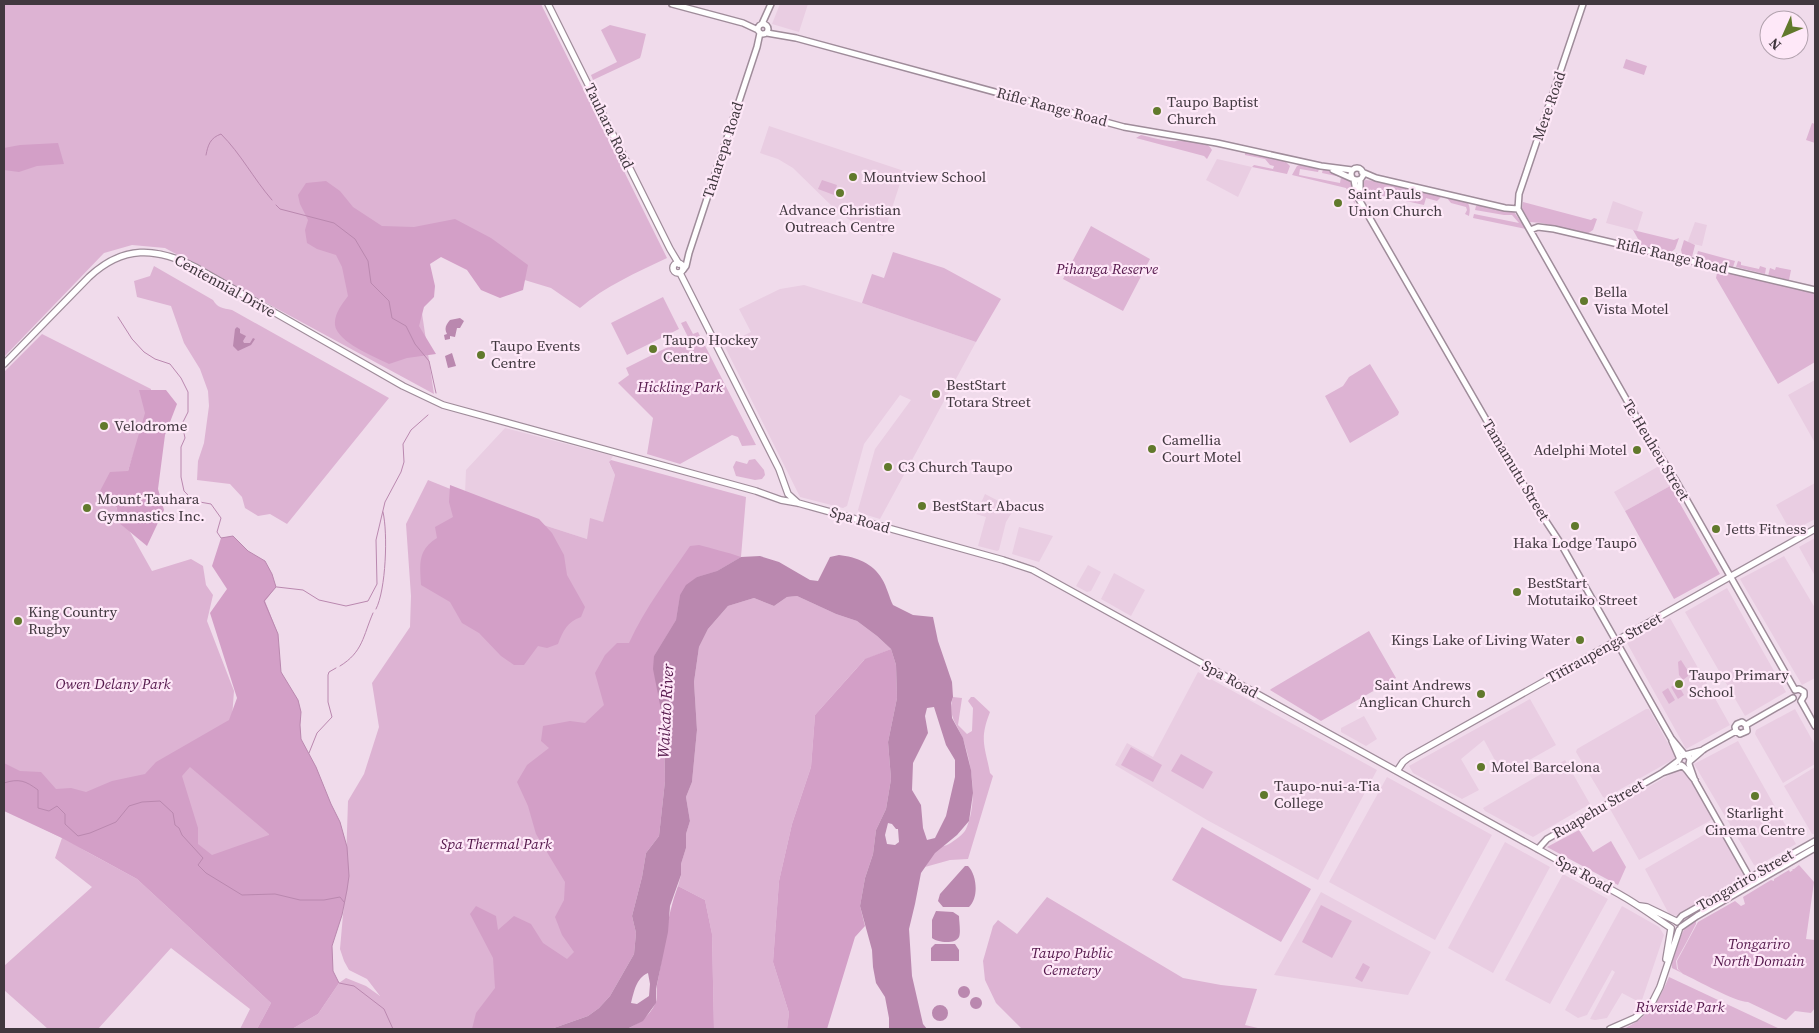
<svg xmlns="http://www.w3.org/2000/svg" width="1819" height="1033" font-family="'Source Serif 4',serif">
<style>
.built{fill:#e9cde2}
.green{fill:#ddb3d3}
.forest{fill:#d39fc7;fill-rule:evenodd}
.water{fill:#ba88af;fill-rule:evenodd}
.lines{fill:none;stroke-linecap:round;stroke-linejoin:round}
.stream{stroke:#ba88af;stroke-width:1}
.tertiary-casing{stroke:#9f8c9a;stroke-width:8}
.secondary-casing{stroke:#9f8c9a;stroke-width:8}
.tertiary{stroke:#fff;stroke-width:5}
.secondary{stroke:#fff;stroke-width:5.5}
.poi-dot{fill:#61792c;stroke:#fee8f8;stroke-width:2}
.labels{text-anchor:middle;stroke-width:4.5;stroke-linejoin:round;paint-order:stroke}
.poi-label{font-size:15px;fill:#41383f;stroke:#fee8f8;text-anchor:start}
.street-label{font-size:15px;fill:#41383f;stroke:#fee8f8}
.park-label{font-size:15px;font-style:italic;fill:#54174b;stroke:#fee8f8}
.water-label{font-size:16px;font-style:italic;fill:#571a4d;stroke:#fee8f8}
</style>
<rect width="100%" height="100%" fill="#f0dbeb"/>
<path class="built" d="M780 4H808L799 32 772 24Z
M769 126 904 171 883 236 863 229 851 221 837 211 793 168 778 159 760 153Z
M1217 159 1252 167 1238 197 1206 180Z
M1613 201 1643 212 1637 231 1606 223Z
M1695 222 1707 225 1702 246 1689 243 1688 241Z
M804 285 862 303 976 342 880 519 860 513 858 510 875 449 911 400 900 395 864 444 847 506 843 508 800 497 724 345 751 332 739 309 780 289Z
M1815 380V443L1788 395Z
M505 428 613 456 609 463 615 475 603 523 587 539 525 519 465 494 466 470Z
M1659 466 1670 486 1625 511 1614 492Z
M1815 483V519L1791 532 1776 505Z
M985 494 1014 509 1006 522 999 550 997 551 978 546 986 517 976 514Z
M1019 527 1053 536 1039 562 1012 554Z
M1815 538V576L1799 547Z
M1784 556 1815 608V678L1802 685 1740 579Z
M1088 565 1101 572 1091 591 1087 592 1076 586Z
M1114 573 1145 590 1131 616 1101 599Z
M1727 588 1786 692 1745 716 1685 612Z
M1670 618 1730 725 1686 749 1627 643Z
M1198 672 1377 770 1318 880 1207 820 1115 765 1127 743 1153 757Z
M1530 699 1556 745 1503 775 1484 740 1461 759 1479 790 1462 799 1413 773 1409 766Z
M1646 709H1649L1675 756 1674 759 1605 798 1603 797 1576 752 1577 749Z
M1795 709 1815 745V764L1783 783 1755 734 1756 730Z
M1364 716 1377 739 1366 746 1341 732V728Z
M1738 741 1796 844 1757 866 1754 865 1694 764Z
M1565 760 1590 804 1533 837 1485 811 1483 808Z
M1683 767 1713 819 1639 860 1610 809Z
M1815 767V834H1812L1784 786Z
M1387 777 1492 835 1435 940 1329 882Z
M1717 827 1745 877 1678 916 1669 914 1645 869Z
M1505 842 1550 867 1493 973 1448 948Z
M1563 874 1608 899 1550 1004 1505 980Z
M1321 892 1431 952 1408 995 1274 975Z
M1622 906 1659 927 1664 935 1641 1003 1622 993 1607 1018 1595 1020 1590 1019 1615 972 1612 970 1587 1015 1578 1018 1565 1010Z"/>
<path class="green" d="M4 4H541L667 258C636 273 605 286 580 308L551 288 412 246 434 394 165 248 132 245 104 253 4 357Z
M610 25 646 34 641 55 640 58 593 80 591 75 617 62 601 30Z
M1626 59 1647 66 1644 75 1623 68Z
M1812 123 1815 124V143L1806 140Z
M1141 135C1151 137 1160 140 1170 141 1182 142 1205 137 1212 150L1207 159 1204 156 1136 138Z
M1245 152 1284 160 1290 166 1287 174 1252 167 1254 165 1273 169 1274 166 1270 165 1265 159 1245 155Z
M1301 164 1319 169 1318 172 1300 169 1299 175 1340 183 1341 177 1322 173 1323 169C1351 176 1351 176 1355 204L1346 188 1292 175 1297 166Z
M822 180 837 185 834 195 818 189Z
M1366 180 1375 181 1442 196 1437 201 1426 198 1424 205 1360 191 1362 182Z
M1446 197C1460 200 1473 197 1469 216L1465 214 1467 210 1466 207 1451 203Z
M1523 202 1591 220 1594 218 1597 219 1593 230 1587 234 1542 223 1530 222 1522 209Z
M1481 205 1514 212 1526 229 1473 218 1474 214 1519 223 1512 215H1504L1475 210 1476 206Z
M1091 226 1150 259 1123 311 1063 279Z
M1633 230 1674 240 1679 238 1675 249 1670 253 1642 246Z
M1684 240 1695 245 1692 257 1682 254 1681 250Z
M1698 251 1735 261 1733 267 1696 258Z
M893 252 944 268 1001 299 976 342 862 303 872 274 884 278Z
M1738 261 1741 262V265L1759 269 1760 266 1766 268 1765 274 1736 267Z
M154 266 213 300C218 308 222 308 232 310L389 398 287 524 270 514 258 516 245 508 242 497 230 484 197 480 198 461 204 443 209 406 208 391 200 369 184 343 171 306 137 297 134 281 150 276Z
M1776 267 1791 270 1789 280 1768 276 1770 268 1775 270Z
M1722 271 1815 292V362L1778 384 1716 278 1717 273Z
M663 297 679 329 627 355 611 323Z
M686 321 693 334 698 332 756 445 742 446 738 437 732 435 680 464 647 454 653 418 618 383 629 375 626 368 688 337 681 323Z
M42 334 151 389 150 404 116 507 152 571 191 559 203 566 206 585 213 595 207 621 234 691 232 718 275 841 147 881 80 848 137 879 271 1003 257 1029H240L250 1009 171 948 98 1029H48L4 990V966L92 887 55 858 62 838 4 809V372Z
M1370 364 1399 412 1398 415 1350 443 1325 396 1343 386 1349 377Z
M755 459 764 470 765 475 762 479 755 480 736 476 733 467 736 461 747 464 749 460Z
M611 460 746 497 741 557 717 571 664 725 551 1029H292L318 1014 339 983 346 978 366 986 380 996 367 979 349 970 344 961 340 949 345 892 348 801 364 774 379 727 372 683 410 627 411 596 406 524 428 480 525 519 587 539 590 518 603 522 615 475 609 462Z
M1670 486 1720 574 1674 599 1625 511Z
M797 596 836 614 857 621 877 636 891 649 864 660 815 715 811 767 792 824 779 881 773 962 789 1013 787 1029H714L712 934 705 900 678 886 681 875V864L686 848V834L690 821 686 797 692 782 697 730 694 682 699 647 708 629 728 606 754 598 774 606 787 597Z
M1369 631 1396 678 1321 721 1270 690 1271 689Z
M1681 660 1688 671V676L1683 680 1679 675 1678 662Z
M1677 683 1684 695 1678 699 1671 687Z
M1668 688 1675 700 1669 704 1662 692Z
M953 697 962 698 958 725 967 734 972 731 973 708 968 701 971 697H974L990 712C979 740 985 746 990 773L993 776 968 859 950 860 925 867C929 862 933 852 938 848 941 846 946 846 949 844 954 841 964 834 966 829 978 803 972 765 963 739 957 723 947 716 953 697Z
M1131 747 1162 765 1153 782 1121 765Z
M1181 754 1213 772 1203 789 1171 771Z
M1202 827 1311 889 1281 942 1172 880Z
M1579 830 1593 852 1611 841 1626 867 1618 885 1547 847Z
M1799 865 1814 882 1806 939 1815 940V1008L1811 1013 1795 1011 1786 1020 1748 1002C1735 1002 1697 980 1683 974L1678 969 1677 961 1698 922 1735 901 1741 906 1745 904 1743 897 1771 880 1774 881V879L1789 870 1790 872 1793 870 1792 869H1794Z
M1047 897 1183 978 1221 985 1257 989 1245 1025 1262 1029H1022L996 1003 985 980 983 961 993 926 998 920 1017 934Z
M1321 905 1352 921 1332 958 1302 942Z
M1696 919V924L1686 943 1676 961 1677 969 1682 973 1672 968C1670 960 1682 929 1689 923 1691 921 1694 921 1696 919Z
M1363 963 1370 967 1362 982 1355 978Z
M1669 977 1780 1029H1624C1649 1016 1658 1003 1669 977Z"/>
<path class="forest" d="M58 143 64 164 37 166 19 172 4 170V148L20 145Z
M326 181 340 191 353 207 382 226 414 227 455 219 491 238 528 265 523 290 500 298 481 290 467 270 441 257 430 264 435 286 434 297 424 307 419 326 436 354 407 358 389 364C375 357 337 342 335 325 334 314 342 304 348 296L342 267 336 255 317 249 307 243 305 230 308 220 300 204 298 195 306 183Z
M139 390H166L177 404 165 435 158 489 164 510 147 546 118 522 117 508 100 491 110 472 128 471 145 413Z
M450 485 539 519 552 533 564 555 567 575 585 607 581 617C567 622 563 631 558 644L547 648 538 646 524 665H514L501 656 479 633 462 623 450 602 421 585C420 565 417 550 437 538L435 527 453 517 449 502Z
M233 536 248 551 265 561 272 574 276 587 265 601 278 634 281 672 298 700 301 712 300 725 301 739 316 767 331 804 340 822 347 847 349 876 347 890 342 915 332 946 333 971 339 983 318 1014 292 1029H257L271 1003 137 879 62 838 4 811V763L20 771 41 772 56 789 71 788 86 792 112 781 145 774 156 762 229 720 237 698 210 613 227 589 212 566 221 538ZM190 767 269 834V835L212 855 198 844V828L182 776Z
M699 545C713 549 727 552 741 557L717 571 697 577 680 595 676 620 654 656 664 725 665 781 659 836 646 853 642 877 632 916 636 933 634 954 610 996 599 1008 588 1016 551 1029H472L476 1013 495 988 493 958 470 914 476 906 496 916 498 930 514 916 531 924 543 943 567 959 574 952 562 935 555 917 564 900 565 882 536 834 528 806 517 782 527 765 549 748 541 741 543 726 570 721 585 723 604 705 595 673 605 655 617 643H629C645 608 668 578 690 546Z
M891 649 896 665 897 698 888 742 891 779 886 809 876 830 873 854 865 878 860 906 865 926 855 937 827 1029H787L789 1013 773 962 779 881 792 824 811 767 815 715 865 659Z
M678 886 705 900 712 934 714 1029H627C639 1023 649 1017 655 1004 658 999 656 991 657 985 664 952 666 917 678 886Z"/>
<path class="water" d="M460 318 464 321 460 328H457L455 337 450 336V339L445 340 444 335 447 334C444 328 446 325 450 320Z
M237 327 240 329V333L246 336 243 341 244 343H250L253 338 255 339 251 345 238 351 233 346 235 329Z
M452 353 456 366 448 368 445 356Z
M839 555C856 557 873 563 882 579 887 587 889 597 893 605L913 615 933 617 938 641 952 682 953 697 951 703 952 718 963 738 971 770 973 793 969 821 957 835 935 853 921 873 915 904 909 929 912 976 923 1024 927 1029H889V1018L885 997 876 983 873 967 872 950 860 906 865 878 873 854 876 830 886 809 891 779 888 742 897 698 896 665 891 649 877 636 857 621 836 614 797 596 787 597 774 606 754 598 728 606 708 629 699 647 694 682 697 730 692 782 686 797 690 821 686 834V848L681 864V875L670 906 668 932 656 989V1003L643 1021 627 1029H551L588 1016 599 1008 610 996 634 954 636 933 632 916 642 877 646 853 659 836 665 781 664 725 653 669 654 656 676 620 680 595 686 585 697 577 717 571 741 557 760 556 779 562 810 580 818 581 830 557ZM934 707 946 745 955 760V777L946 816 935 838 927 840 923 828 921 805 912 790 913 763 928 733 925 716 927 708ZM888 823 892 824 896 829H898L899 842 895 845 887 844 885 835ZM648 973 650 984 649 996 637 1004 631 1003C634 992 636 978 648 973Z
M965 866H968C977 875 979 898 969 907H943L938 901 940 894Z
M936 911 953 912 959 916C959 921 961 932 959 937 955 945 936 942 932 938V920Z
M935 944H955L959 950V961H931V948Z
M958 992a6 6 0 1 1 12 0a6 6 0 1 1-12 0Z
M970 1003a6 6 0 1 1 12 0a6 6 0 1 1-12 0Z
M932 1013a8 8 0 1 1 16 0a8 8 0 1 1-16 0Z"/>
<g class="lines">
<path class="stream" d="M206 155C208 145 210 138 221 134 241 154 253 178 272 200
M276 205 280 209 334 223 355 239 368 261 371 283 389 301 392 318 406 326 415 344 429 361 436 393
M118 317 132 339 144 352 155 359 170 364 181 378 188 392V412L182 424 185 438 181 447V477L184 491 194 501 211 504 221 518 217 532 221 538 233 536 248 551 265 561 272 574 276 587
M276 587 264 601 278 634 281 672 298 700 301 712 300 725 301 739 316 767 331 804 340 822 347 847 349 876 347 890 342 915 332 946 333 971 339 983 354 986 384 1009 393 1029
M277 587 303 590 319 600 346 606 368 601 377 584 376 540 385 502 401 472 404 462 403 444 411 430 428 415
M376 609C386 590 388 533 383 512
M340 666C363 652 363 636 373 613
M309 753 317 733 332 717 328 702V675L329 672 336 668
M4 783C19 778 26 781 38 790V808L49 811 57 806 65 814V824L78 836 90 833 116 822 129 806 142 802 160 801 173 813 175 825 179 828 182 835 203 858 198 865 206 873 242 895 275 894 300 900H324L340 897 344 902"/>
<g class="tertiary-casing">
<path id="tertiary" d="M672 4 743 23 758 30
M1583 4 1519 194 1518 209 1646 434 1676 481 1795 690
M758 29a5 5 0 1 1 10 0a5 5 0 1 1-10 0Z
M762 24 771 4
M767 33 796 38 1124 127 1217 143 1321 166 1352 170
M1351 174a6 6 0 1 1 12 0a6 6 0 1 1-12 0Z
M1333 170 1351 178
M1362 172 1376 178 1505 208 1518 209
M1354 180 1357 196 1536 506 1561 544 1671 738 1685 755
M1360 180V198
M1530 230 1538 227 1554 229 1815 290
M683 270 686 266 689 253 757 47 760 33
M1795 690 1799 689 1804 692V696L1801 701
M1801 701 1815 726
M1746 725 1793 698
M1736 731 1735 727 1737 724 1742 722 1746 725
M1736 731 1740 734 1747 731 1746 725
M1672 741 1679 757
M1687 755 1690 759 1689 764 1695 781 1751 880
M1690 761 1704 749 1736 731
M1681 765C1687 768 1690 776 1695 780
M1662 773 1678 761 1681 756 1703 750
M1538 849 1547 839 1662 773 1682 766
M1677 922 1682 916 1815 841
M1681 927 1697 916 1815 848"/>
</g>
<g class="secondary-casing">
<path id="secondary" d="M548 4 670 249 679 264
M673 268a5 5 0 1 1 10 0a5 5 0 1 1-10 0Z
M680 273 779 469 788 494 798 503
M4 364 89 277C123 245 156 247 195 267L403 386 443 405 756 491 781 500 798 503 1003 560 1033 570 1619 894C1637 904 1653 916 1671 928
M1397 771 1403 762 1408 758 1815 529
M1640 906 1647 907 1676 921
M1666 959 1671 929
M1610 1029 1635 1018 1653 1001 1660 987 1679 930"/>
</g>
<use href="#tertiary" class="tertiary"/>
<use href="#secondary" class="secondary"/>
</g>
<g class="poi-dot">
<circle cx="1157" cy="111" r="5"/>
<circle cx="853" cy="177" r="5"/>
<circle cx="840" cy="193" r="5"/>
<circle cx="1338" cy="203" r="5"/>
<circle cx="1584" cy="301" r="5"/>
<circle cx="653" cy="349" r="5"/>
<circle cx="481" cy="355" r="5"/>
<circle cx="936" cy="394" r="5"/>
<circle cx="104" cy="426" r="5"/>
<circle cx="1152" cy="449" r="5"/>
<circle cx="1637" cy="450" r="5"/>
<circle cx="888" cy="467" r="5"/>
<circle cx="922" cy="506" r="5"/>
<circle cx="87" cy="508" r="5"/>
<circle cx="1575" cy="526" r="5"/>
<circle cx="1716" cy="529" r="5"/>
<circle cx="1517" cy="592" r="5"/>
<circle cx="18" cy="621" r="5"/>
<circle cx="1580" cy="640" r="5"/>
<circle cx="1679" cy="684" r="5"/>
<circle cx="1481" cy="694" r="5"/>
<circle cx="1481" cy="767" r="5"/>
<circle cx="1264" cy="795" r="5"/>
<circle cx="1755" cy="796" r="5"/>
</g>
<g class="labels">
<g class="poi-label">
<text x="1167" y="107">Taupo Baptist<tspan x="1167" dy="17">Church</tspan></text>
<text x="863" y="182">Mountview School</text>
<text x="1348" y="199">Saint Pauls<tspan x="1348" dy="17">Union Church</tspan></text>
<text x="840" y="215" text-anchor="middle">Advance Christian<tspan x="840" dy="17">Outreach Centre</tspan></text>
<text x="1594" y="297">Bella<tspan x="1594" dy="17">Vista Motel</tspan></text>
<text x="663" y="345">Taupo Hockey<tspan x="663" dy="17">Centre</tspan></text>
<text x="491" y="351">Taupo Events<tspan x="491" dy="17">Centre</tspan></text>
<text x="946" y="390">BestStart<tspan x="946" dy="17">Totara Street</tspan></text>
<text x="114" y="431">Velodrome</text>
<text x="1162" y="445">Camellia<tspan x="1162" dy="17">Court Motel</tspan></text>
<text x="1627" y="455" text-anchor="end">Adelphi Motel</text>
<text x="898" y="472">C3 Church Taupo</text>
<text x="97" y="504">Mount Tauhara<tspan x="97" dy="17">Gymnastics Inc.</tspan></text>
<text x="932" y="511">BestStart Abacus</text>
<text x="1726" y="534">Jetts Fitness</text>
<text x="1575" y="548" text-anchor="middle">Haka Lodge Taupō</text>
<text x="1527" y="588">BestStart<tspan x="1527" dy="17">Motutaiko Street</tspan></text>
<text x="28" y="617">King Country<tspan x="28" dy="17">Rugby</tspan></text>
<text x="1570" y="645" text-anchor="end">Kings Lake of Living Water</text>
<text x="1689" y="680">Taupo Primary<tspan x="1689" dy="17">School</tspan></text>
<text x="1471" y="690" text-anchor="end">Saint Andrews<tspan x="1471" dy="17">Anglican Church</tspan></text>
<text x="1491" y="772">Motel Barcelona</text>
<text x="1274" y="791">Taupo-nui-a-Tia<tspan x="1274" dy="17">College</tspan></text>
<text x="1755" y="818" text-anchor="middle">Starlight<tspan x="1755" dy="17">Cinema Centre</tspan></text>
</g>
<g class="street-label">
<text transform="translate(1549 106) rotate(-71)" y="5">Mere Road</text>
<text transform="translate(1052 107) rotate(15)" y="5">Rifle Range Road</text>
<text transform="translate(609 126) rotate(64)" y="5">Tauhara Road</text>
<text transform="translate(723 150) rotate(-72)" y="5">Taharepa Road</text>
<text transform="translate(1672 256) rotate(13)" y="5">Rifle Range Road</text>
<text transform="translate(225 286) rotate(29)" y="5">Centennial Drive</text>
<text transform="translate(1656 450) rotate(59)" y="5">Te Heuheu Street</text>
<text transform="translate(1516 470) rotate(59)" y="5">Tamamutu Street</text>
<text transform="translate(860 520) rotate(16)" y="5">Spa Road</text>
<text transform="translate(1604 648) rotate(-29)" y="5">Tītīraupenga Street</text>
<text transform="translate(1230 679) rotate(29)" y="5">Spa Road</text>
<text transform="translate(1598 809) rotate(-30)" y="5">Ruapehu Street</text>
<text transform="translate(1584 874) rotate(29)" y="5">Spa Road</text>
<text transform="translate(1745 880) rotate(-30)" y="5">Tongariro Street</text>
</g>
<g class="park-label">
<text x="1107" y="274">Pihanga Reserve</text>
<text x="680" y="392">Hickling Park</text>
<text x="113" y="689">Owen Delany Park</text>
<text x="496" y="849">Spa Thermal Park</text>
<text x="1759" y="949">Tongariro<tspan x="1759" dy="17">North Domain</tspan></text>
<text x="1072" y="958">Taupo Public<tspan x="1072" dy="17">Cemetery</tspan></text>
<text x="1680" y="1012">Riverside Park</text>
</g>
<g class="water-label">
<text transform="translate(665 711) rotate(-87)" y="6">Waikato River</text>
</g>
</g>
<rect width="1819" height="1033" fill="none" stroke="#41383f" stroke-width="10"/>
<g transform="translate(1784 35) rotate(225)"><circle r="24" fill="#fee8f8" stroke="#b2a2ae"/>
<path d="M0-4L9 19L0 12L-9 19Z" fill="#61792c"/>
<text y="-8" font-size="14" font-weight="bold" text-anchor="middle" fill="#41383f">N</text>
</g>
</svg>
